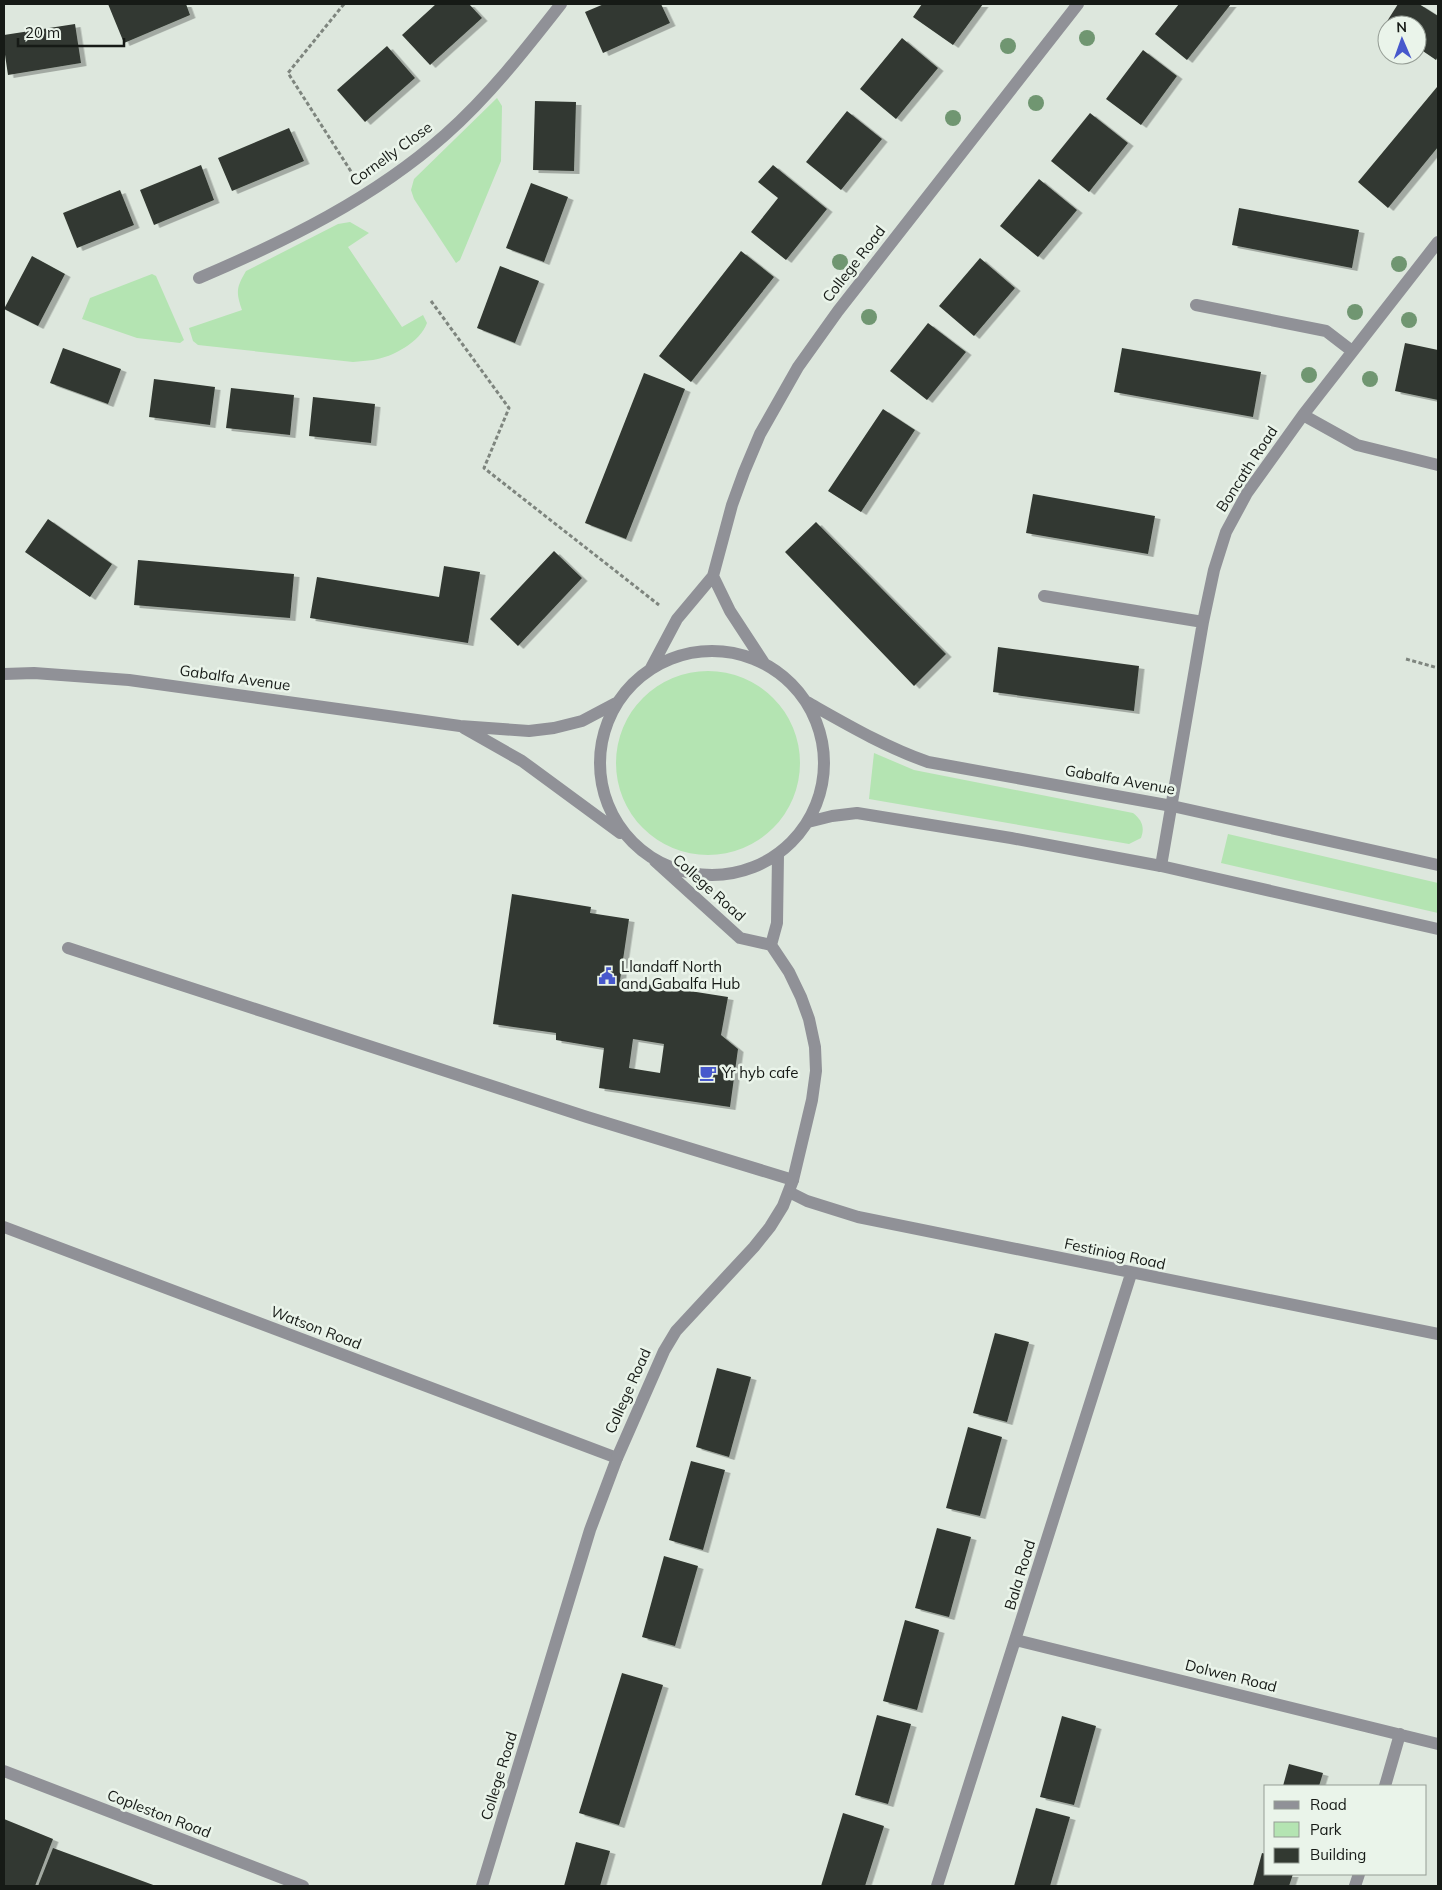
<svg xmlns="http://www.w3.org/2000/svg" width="1442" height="1890" font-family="Mulish,sans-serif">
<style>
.green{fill:#b4e4b2}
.building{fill:#323931;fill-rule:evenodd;filter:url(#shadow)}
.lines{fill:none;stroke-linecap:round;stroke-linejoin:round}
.path{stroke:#7e857e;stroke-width:3;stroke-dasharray:4 2.5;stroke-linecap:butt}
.service{stroke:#909197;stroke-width:12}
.minor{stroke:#909197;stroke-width:12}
.tertiary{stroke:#909197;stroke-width:12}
.tree{fill:#709671}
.labels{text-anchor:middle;stroke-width:5;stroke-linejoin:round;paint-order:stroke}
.street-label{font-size:15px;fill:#161a16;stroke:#eaf4ea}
.poi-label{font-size:15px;fill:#161a16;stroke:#eaf4ea;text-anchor:start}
</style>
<defs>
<filter id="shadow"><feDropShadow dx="5.5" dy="3" stdDeviation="0" flood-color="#0004"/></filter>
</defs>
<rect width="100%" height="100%" fill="#dde7dd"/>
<path class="green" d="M497 98 502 106 501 161 460 260 456 263 414 199 411 190 414 179Z
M350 222 369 233 348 247 402 327 423 315 427 323C420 342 393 357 373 360 367 361 360 361 353 362L198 345 193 341 189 328 242 310C236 292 236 288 246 271L338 224Z
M152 274 156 276 184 340 180 343 137 338 82 319 90 298Z
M616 763a92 92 0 1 1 184 0a92 92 0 1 1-184 0Z
M874 753 914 770 1133 813C1142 820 1145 827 1141 838L1129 844 869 799Z
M1228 834 1438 883V913L1221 863Z"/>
<path class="building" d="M108 4H186L190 15 124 43Z
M436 4H469L482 18 430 65 402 35Z
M604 4H661L670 23 603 53 585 12Z
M922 4H983L953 45 913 17Z
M1179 4H1231L1187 60 1155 34Z
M1398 4H1419L1438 16V56L1436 60 1417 47V25H1387V28L1384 26Z
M75 24 81 63 8 75 4 48V35Z
M902 38 938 68 896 119 860 89Z
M387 46 415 78 365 122 337 90Z
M1143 50 1177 76 1141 125 1106 99Z
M1437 87 1438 147 1388 208 1358 182Z
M535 101 576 102 574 171 533 170Z
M847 111 882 139 841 190 806 162Z
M1090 113 1128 143 1089 192 1051 161Z
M289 128 304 161 232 191 218 158Z
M201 165 214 200 154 225 140 190Z
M773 165 827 209 786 260 751 232 778 198 758 182Z
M1039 179 1077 210 1038 257 1000 226Z
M531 183 568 197 544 262 506 248Z
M120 190 134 225 77 248 63 213Z
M1239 208 1359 230 1352 268 1232 245Z
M741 251 774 277 691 382 659 356Z
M32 256 65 274 38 326 4 309Z
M980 258 1015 288 974 336 939 306Z
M500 266 539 281 515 343 477 328Z
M928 323 966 352 927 400 890 371Z
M1405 343 1438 350V400L1395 391Z
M63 348 121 369 108 404 50 383Z
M1122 348 1261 372 1253 417 1114 392Z
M644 373 685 389 626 539 585 523Z
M154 379 215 387 210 425 149 417Z
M231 388 294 395 290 435 226 428Z
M313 397 375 404 371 443 309 436Z
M883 409 915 430 861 512 828 491Z
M1033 494 1155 516 1148 554 1026 533Z
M48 519 112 564 90 597 25 552Z
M816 522 946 654 914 686 785 552Z
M554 551 582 578 518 646 490 619Z
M138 560 294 574 290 618 134 605Z
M444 566 480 572 468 643 310 618 317 577 439 597Z
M998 647 1139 666 1134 711 993 692Z
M512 894 591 907 590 913 629 919 620 980 728 997 721 1035 738 1049 730 1107 599 1088 604 1048 556 1040V1033L493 1024ZM633 1039 664 1044 660 1073 629 1068Z
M995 1333 1029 1342 1007 1422 973 1413Z
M717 1368 751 1377 729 1457 696 1447Z
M968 1427 1002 1437 980 1516 946 1508Z
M691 1461 725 1470 703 1550 669 1540Z
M937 1528 971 1537 949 1617 915 1608Z
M664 1556 698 1566 675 1646 642 1637Z
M905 1620 939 1630 917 1710 883 1701Z
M622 1673 663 1685 619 1825 579 1813Z
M877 1715 911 1724 888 1804 855 1795Z
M1062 1716 1096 1726 1074 1805 1040 1797Z
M1289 1764 1323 1773 1319 1786H1283Z
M1036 1808 1070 1817 1050 1886H1014Z
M843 1813 884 1826 865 1886H821Z
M4 1819 53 1839 35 1886H4Z
M576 1842 610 1851 600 1886H564Z
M53 1848 156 1886H38Z
M1262 1853 1266 1854V1874H1293L1289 1886H1253Z"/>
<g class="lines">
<path class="path" d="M344 4 288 73 352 173
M431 301 509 408 484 468 659 605
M1406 659 1438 668"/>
<path class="service" d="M68 948 587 1117 793 1180"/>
<path class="minor" d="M199 278C286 241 374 198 445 135 489 96 525 50 561 4
M1196 305 1326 331 1352 351
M1303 415 1357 445 1438 465
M1044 596 1203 622
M1161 866 1203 622 1214 570 1226 532 1247 493 1303 415 1438 242
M789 1192 807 1201 858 1217 1438 1334
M4 1227 617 1458
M1016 1640 1438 1744
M4 1771 303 1886
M1385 1786 1400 1734
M937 1886 1131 1274
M1355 1886 1359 1874"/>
<path class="tertiary" d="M713 576 730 611 764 663
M600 763a112 112 0 1 1 224 0a112 112 0 1 1-224 0Z
M651 668 677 619 713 576 732 505 744 472 760 434 798 367 838 311 1078 4
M4 674 34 673 129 680 460 726 529 731 554 728 582 721 616 703
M807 702C846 724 885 747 928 762L1172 806 1438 865
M464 728 522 761 620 833
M808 822 832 816 857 813 1011 838 1161 866 1438 929
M771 945 777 923 778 855
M482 1886 590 1530 617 1458 664 1351 676 1331 754 1247 770 1227 783 1206 793 1180 812 1100 816 1071 815 1047 809 1019 801 997 789 972 771 945 740 938 655 861"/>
</g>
<g class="tree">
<circle cx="1087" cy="38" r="8"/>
<circle cx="1008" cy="46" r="8"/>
<circle cx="1036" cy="103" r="8"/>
<circle cx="953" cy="118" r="8"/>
<circle cx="840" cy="262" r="8"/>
<circle cx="1399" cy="264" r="8"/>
<circle cx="1355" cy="312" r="8"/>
<circle cx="869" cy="317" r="8"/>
<circle cx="1409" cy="320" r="8"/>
<circle cx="1309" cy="375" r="8"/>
<circle cx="1370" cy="379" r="8"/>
</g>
<defs>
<g id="civic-bare" transform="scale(1.35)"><path d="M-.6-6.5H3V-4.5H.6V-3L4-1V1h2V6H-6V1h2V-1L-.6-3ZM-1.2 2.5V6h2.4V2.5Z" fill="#4758cc" stroke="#eaf4ea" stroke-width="2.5" paint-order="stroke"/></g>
<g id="cafe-bare" transform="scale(1.35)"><path d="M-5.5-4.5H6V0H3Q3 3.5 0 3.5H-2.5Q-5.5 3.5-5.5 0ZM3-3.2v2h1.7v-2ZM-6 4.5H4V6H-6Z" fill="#4758cc" stroke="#eaf4ea" stroke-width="2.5" paint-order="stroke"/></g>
</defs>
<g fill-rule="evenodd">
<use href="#civic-bare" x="607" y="976"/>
<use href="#cafe-bare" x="708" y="1073"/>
</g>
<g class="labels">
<g class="street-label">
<text transform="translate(391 154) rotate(-36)" y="5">Cornelly Close</text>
<text transform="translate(854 264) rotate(-52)" y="5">College Road</text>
<text transform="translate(1247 469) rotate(-57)" y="5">Boncath Road</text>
<text transform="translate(235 678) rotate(8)" y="5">Gabalfa Avenue</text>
<text transform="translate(1120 780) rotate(10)" y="5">Gabalfa Avenue</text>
<text transform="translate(709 888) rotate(42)" y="5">College Road</text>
<text transform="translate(1115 1254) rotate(12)" y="5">Festiniog Road</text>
<text transform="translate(316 1328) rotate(21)" y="5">Watson Road</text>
<text transform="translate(628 1391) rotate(-66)" y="5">College Road</text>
<text transform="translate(1020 1575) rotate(-73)" y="5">Bala Road</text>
<text transform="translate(1231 1676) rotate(14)" y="5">Dolwen Road</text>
<text transform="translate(499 1776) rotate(-73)" y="5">College Road</text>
<text transform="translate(159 1814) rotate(21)" y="5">Copleston Road</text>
</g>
<g class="poi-label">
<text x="621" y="972">Llandaff North<tspan x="621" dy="17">and Gabalfa Hub</tspan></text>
<text x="722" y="1078">Yr hyb cafe</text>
</g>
</g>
<rect width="1442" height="1890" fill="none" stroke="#161a16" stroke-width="10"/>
<rect x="1264" y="1785" width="162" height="90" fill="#eaf4ea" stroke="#959d95"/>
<rect x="1274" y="1801" width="25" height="8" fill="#909197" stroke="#959d95"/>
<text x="1310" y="1810" font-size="15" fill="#161a16">Road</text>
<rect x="1274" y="1822" width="25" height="15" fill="#b4e4b2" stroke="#959d95"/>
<text x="1310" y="1835" font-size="15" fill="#161a16">Park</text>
<rect x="1274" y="1848" width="25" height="15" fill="#323931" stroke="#959d95"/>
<text x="1310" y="1860" font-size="15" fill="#161a16">Building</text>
<g transform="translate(1402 40) rotate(358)"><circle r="24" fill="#eaf4ea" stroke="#959d95"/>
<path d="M0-4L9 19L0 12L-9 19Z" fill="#4758cc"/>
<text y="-8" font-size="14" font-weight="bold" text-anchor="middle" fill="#161a16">N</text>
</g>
<path d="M18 38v8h106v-8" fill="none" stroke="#161a16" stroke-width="2.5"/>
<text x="25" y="38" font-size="15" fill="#161a16" stroke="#eaf4ea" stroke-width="4" paint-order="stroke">20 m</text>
</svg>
